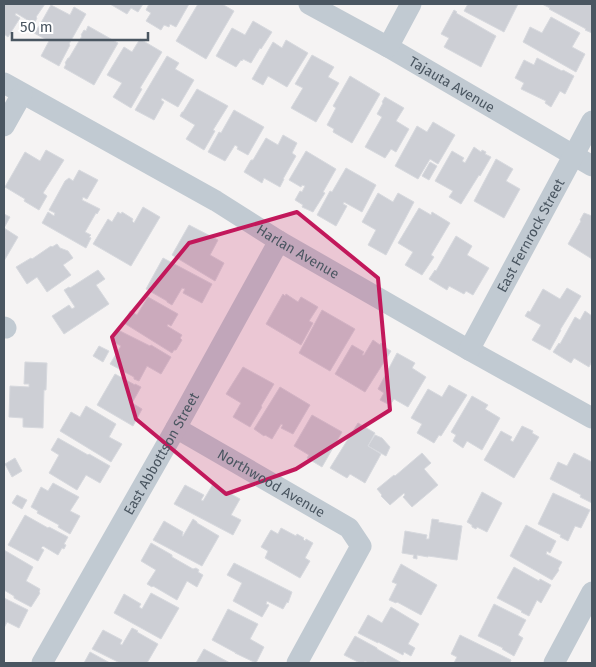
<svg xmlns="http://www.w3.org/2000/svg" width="596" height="667" font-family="'Fira Sans',sans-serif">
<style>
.building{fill:#cdcfd5;stroke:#d7d9de}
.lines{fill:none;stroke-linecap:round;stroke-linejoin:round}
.street{stroke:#c1cad2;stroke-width:21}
.marked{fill:#c2185b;fill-opacity:0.2;stroke:#c2185b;stroke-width:4;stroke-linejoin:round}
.labels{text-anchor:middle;stroke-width:4;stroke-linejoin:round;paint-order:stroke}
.street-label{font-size:14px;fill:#4a5661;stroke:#fff}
</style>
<rect width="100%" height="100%" fill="#f5f3f3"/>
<path class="building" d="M4 4H45L36 17 37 18 34 24 16 13 15 15 20 18 8 37 4 34Z
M110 4H143L138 12 131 8 127 14Z
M149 4H189L176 27 170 24 169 27 164 25 161 30 146 21 151 13 146 10Z
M198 4H222L234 11 206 59 176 41Z
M468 4H518L504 32 464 11Z
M542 4H592V33L585 30 586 29 549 9 550 8Z
M51 5 70 15 74 7 86 14 69 44 70 45 59 66 41 56 49 41 34 33 37 28H38Z
M454 10 457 12 456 13 496 36 481 67 444 47 449 38 441 34Z
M551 17 580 33 572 47 585 54 576 72 523 42 530 27 542 33Z
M253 21 272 32 261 49 260 48 251 63 243 59 242 61 241 60 236 67 216 56 232 28 245 35Z
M88 26 118 43 94 85 64 68 66 64 65 63 68 58H69L82 36 81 35 84 30 86 31Z
M140 39 162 52 140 88 142 89 131 108 113 97 122 83 107 75 124 47 132 52Z
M286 40 308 53 287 87 268 76 263 85 252 79 273 42 282 48Z
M312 55 334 67 328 77 339 83 316 122 291 108 303 88 295 84Z
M167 56 179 63 175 69 194 80 178 107 162 98 161 100 164 102 154 120 135 110Z
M537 58 562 71 563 70 574 76 565 94 560 91 551 107 545 103 546 101 521 89 524 83 515 78 524 60 534 65Z
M350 76 380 94 352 143 333 132 334 129 327 125 336 108 333 106Z
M197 89 228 106 213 130 215 131 204 150 186 139 195 125 180 116 182 112H183Z
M385 97 404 108 396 121 409 129 396 152 391 149 385 158 365 147 382 117 377 114 383 103 382 102Z
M234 110 264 127 248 155 237 149 238 147 235 145 225 161 208 152 219 132 221 133Z
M433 122 455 135 438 164 430 159 418 179 395 166 417 126 427 132Z
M283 135 297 143 292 153 296 156 283 179H284L280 187 264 178 262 183 244 172 251 160H253L266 138 278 145Z
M474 147 481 152 482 150 486 152 485 154 491 157 480 176 479 175 461 204 449 197 453 191 435 181 452 151 464 158 462 161 465 163Z
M46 150 64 160 43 193 47 196 39 210 24 201 25 199 5 187 25 152 40 161Z
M306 151 336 169 323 192 325 193 313 212 302 207 303 205 295 200 300 191 302 192 305 186 302 185 301 187 289 180Z
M496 159 513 169 506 181 520 189 504 218 474 201Z
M430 162 437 166 429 180 422 176Z
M346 168 376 185 362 212 344 202 343 204 347 206 336 226 317 215 330 191 332 192Z
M79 170 98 180 87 199 83 197 82 200 100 209 97 214 96 213 85 232 91 235 89 237 91 238 86 248 42 223 48 212 54 216 55 213 49 210 65 181 69 178 73 181Z
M378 193 393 202 398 193 414 202 386 255 368 245 376 230 362 222Z
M143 207 160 217 131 266 93 244 108 219 112 222 118 212 121 214 122 212 133 219 132 221 134 223Z
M419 208 431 215 432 212 450 223 431 255 434 257 422 275 405 265 413 252 398 243Z
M584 213 592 216V259L568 244 581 221 580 220Z
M4 214 10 217 4 228 18 237 4 261Z
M189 225 218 240 210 255 224 263 215 281 172 255Z
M456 236 472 246 467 255 489 268 473 295 466 291 464 294 449 286 447 290 429 279 435 270 436 271Z
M57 244 60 248 68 251 73 258 63 265 71 275 47 292 37 277 27 284 16 267 31 258 32 259 51 246 52 247Z
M163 258 212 284 202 303 183 293 185 289 182 288 172 305 167 302V301L146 289Z
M98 270 105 279 96 285 109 304 64 334 52 316 69 305 72 309 75 307 64 290 69 287 70 288Z
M567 288 581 296 560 330H561L550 350 532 340 541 325 525 316 528 311 530 312 543 289 560 299Z
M283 294 285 296 286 294 298 302 301 297 318 307 309 321 313 323 301 345 266 324Z
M148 297 178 314 171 326 168 324 167 326 182 335 180 338 182 340 176 350H174L172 353 124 323 130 311 137 315Z
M322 310 355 329 330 371 299 353Z
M585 311 592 316V361L589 367 574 358 571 363 553 352 559 343 560 344 575 317 580 320Z
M118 330 150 346 151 345 171 357 161 374 147 366 139 381 134 379V377L110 364 121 346 112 341Z
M373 340 380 345 381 343 385 346 384 347 391 351 365 392 335 374 352 345 364 352 362 355H364Z
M99 346 109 351 103 362 93 356Z
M397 353 415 363 412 368 426 377 408 407 394 399 390 405 380 400 384 393 378 389Z
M25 362 47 363 46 390H44L43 428 23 427V418L9 417 10 386 29 387V384H24Z
M243 367 274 384 261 406 262 407 250 427 233 417 241 403 226 394Z
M115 374 135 385V384L141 387 132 403 142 409 133 426 97 405Z
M449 385 467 395 441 436 439 435 434 443 417 433 422 424 411 418 428 389 442 397Z
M280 387 310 405 293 434 281 428 283 425 281 424 272 439 265 435 264 436 254 429Z
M472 396 488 405 485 409 500 418 482 450 467 441 463 448 453 441 456 435 451 432Z
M86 406 116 424 109 437 122 444 111 462 60 431 71 412 80 417Z
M312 415 342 432 322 467 307 458 309 455 294 446Z
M358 423 375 433 368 446 381 454 365 483 350 474 347 478 330 468Z
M522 426 533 431 532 433 539 437 514 478 484 460 501 431 512 437 510 440 513 442Z
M375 435 382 438 390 447 386 456 368 446Z
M58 438 88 455 89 454 110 466 100 483 86 475 77 490 49 473 59 455 51 450Z
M422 453 431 463 424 469 438 485 412 507 403 497 405 495 404 493 390 505 381 496 382 495 377 489 394 475 395 476Z
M574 453 592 462V503L580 497 581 495 550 479 558 462 567 466Z
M15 458 22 471 12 477 5 464Z
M53 483 79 497 70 511 80 516 70 534 58 527 59 525 37 513 38 511 31 507 41 487 48 491Z
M213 484 240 499 231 515 241 520 233 535 174 504 185 485 204 495 201 500 203 501Z
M482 492 502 503 487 532 477 527 476 529 472 527V525L467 522Z
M553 493 590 510 581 528 575 526 568 541 560 537 561 535 538 524Z
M17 495 27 500 22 509 12 503Z
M25 515 48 528 49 527 68 537 64 544 66 545 64 549 62 548 58 555 43 546 41 548 44 550 38 561 8 545Z
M193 519 197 522V523L219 536 202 566 153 540 164 521 183 532 182 536H183Z
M432 519 439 520 438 522 462 526 457 560 428 556V557L417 555V559L413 558 414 555 402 553 405 531 427 535 426 539H429Z
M526 525 556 541 550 553 547 551 546 554 562 562 558 569 559 570 552 580 510 556Z
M281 528 296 536 297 534 304 538 303 539 305 541 306 539 313 543 305 558 310 561 300 578 265 558 268 551 261 547 271 530 278 534Z
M151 543 172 555V557L193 569 196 568 199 570 198 572 203 575 197 587 187 581 177 600 153 586 152 587 147 584 156 570 141 561Z
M4 550 33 567 26 581 40 589 39 592 40 593 31 607 14 598V596L4 590Z
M234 563 292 592 288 603 287 602 283 609 267 601 266 604 269 605 262 617 233 601 242 583 227 575Z
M401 564 437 585 421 615 397 602 396 603 389 600 397 584 392 582Z
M514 567 539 581 540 579 551 585 541 603 537 600 529 616 521 612 522 611 497 598Z
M151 593 179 608 161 639 114 613 124 594 141 604 139 607 142 609Z
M4 598 28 610 19 628 7 622 4 628Z
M494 604 526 620 518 635 523 638 514 656 502 649 503 648 478 636Z
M391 607 419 624 408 644 415 648 411 656 404 652 403 655 378 642V643L358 633 368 615 382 623Z
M228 609 258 624 250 639 264 647 256 663 235 653H236L212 640Z
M132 628 138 631 137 632 158 644 147 663H120L92 649 103 630 122 640 120 644 122 645Z
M460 635 511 660 510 663H454L457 657 451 654Z
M355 636 377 648V649L402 663H368L365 661 364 663H360L344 655Z
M204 649 230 663H196Z
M90 652 110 663H84Z"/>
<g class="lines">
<g class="street">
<path id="s1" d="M309 4 388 47 592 166"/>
<path d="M388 47 411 4"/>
<path id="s2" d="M4 83 216 201 279 241 469 350 592 418"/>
<path d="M4 126 22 94"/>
<path d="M4 327 6 328"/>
<path id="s3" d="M469 350 592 121"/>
<path id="s4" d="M176 428 349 528 361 546 297 663"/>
<path id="s5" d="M42 663 176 428 279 241"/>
<path d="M554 663 592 592"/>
</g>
</g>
<path class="marked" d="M297 212 378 278 390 410 296 469 226 494 136 419 112 337 189 243Z"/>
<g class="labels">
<g class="street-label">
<text dy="5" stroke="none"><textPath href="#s1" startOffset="164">Tajauta Avenue</textPath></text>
<text dy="5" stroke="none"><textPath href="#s3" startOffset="130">East Fernrock Street</textPath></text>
<text dy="5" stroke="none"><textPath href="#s2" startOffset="339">Harlan Avenue</textPath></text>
<text dy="5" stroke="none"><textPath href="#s5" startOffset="241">East Abbottson Street</textPath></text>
<text dy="5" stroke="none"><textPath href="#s4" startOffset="110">Northwood Avenue</textPath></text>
</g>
</g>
<rect width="596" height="667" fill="none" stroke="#4a5661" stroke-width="10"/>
<path d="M12 32v8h136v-8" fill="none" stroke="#4a5661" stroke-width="2.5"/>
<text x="20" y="32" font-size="15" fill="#4a5661" stroke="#ffffff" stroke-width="4" paint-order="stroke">50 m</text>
</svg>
